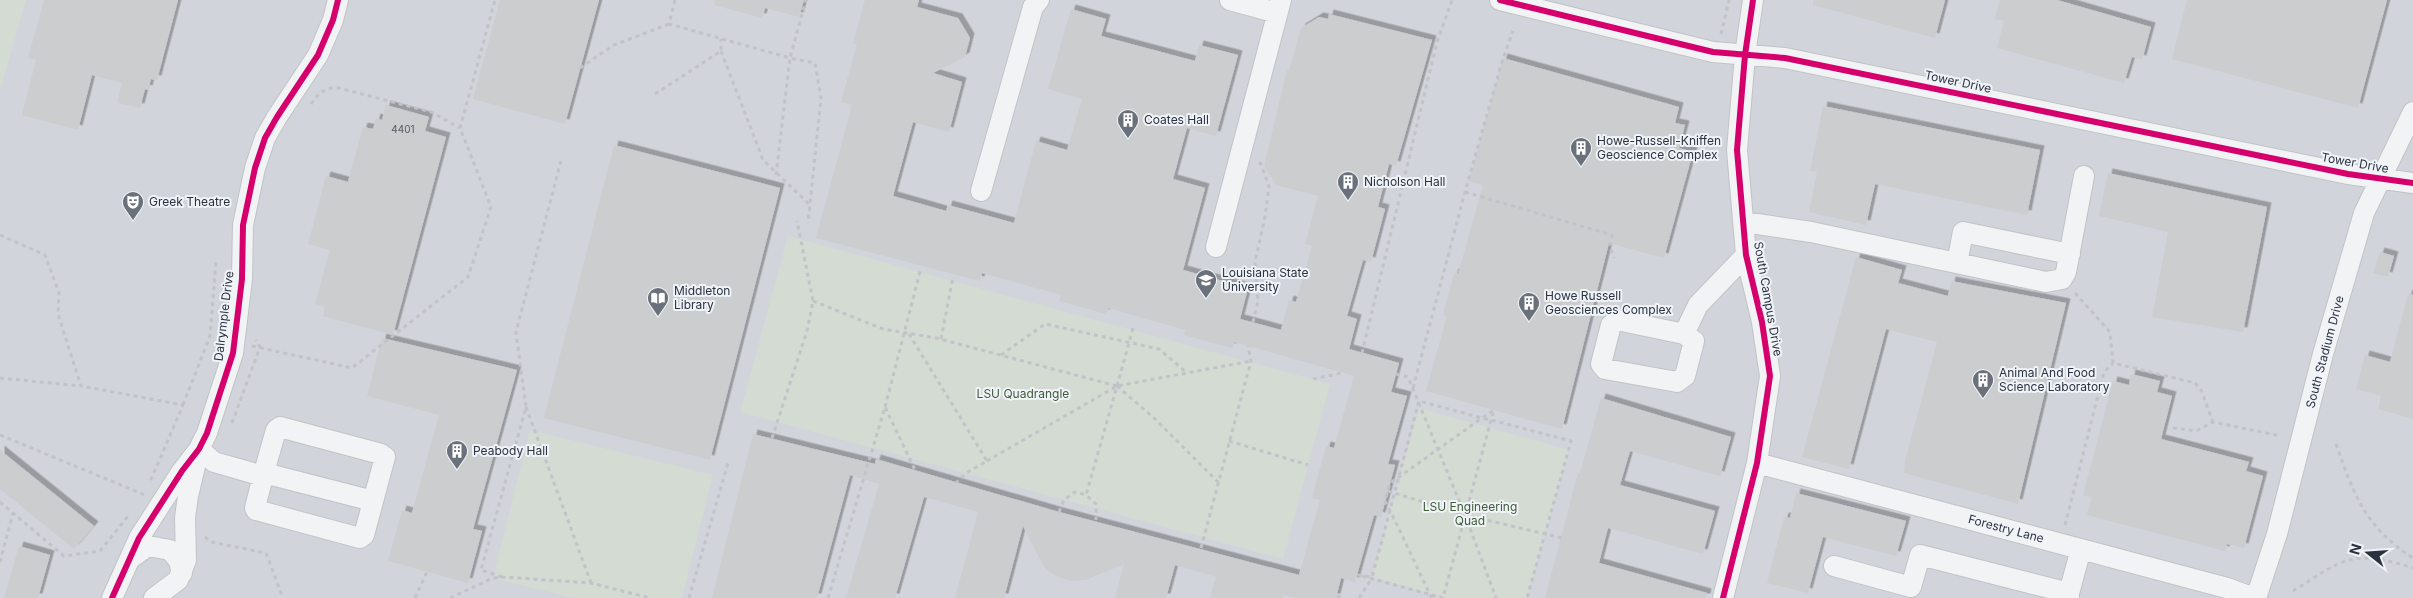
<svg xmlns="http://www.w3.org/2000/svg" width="2413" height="598" font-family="Inter,sans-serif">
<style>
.built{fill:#d1d4da}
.green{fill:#d4dbd3}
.building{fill:#cbcdcf;filter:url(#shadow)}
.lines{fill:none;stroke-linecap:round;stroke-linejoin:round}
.minor-casing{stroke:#c1c3c5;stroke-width:22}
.path{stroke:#c2c3c8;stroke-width:3;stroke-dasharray:4 4;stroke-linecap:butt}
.minor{stroke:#f2f3f5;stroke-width:20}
.cycleway-casing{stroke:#f0f3f7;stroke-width:9}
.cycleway{stroke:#d6006c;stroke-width:6}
.labels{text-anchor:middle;stroke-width:4;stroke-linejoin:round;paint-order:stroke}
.number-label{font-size:10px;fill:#535a64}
.street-label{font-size:12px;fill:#2a3240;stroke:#f0f3f7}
.poi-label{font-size:12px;fill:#2a3240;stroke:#f0f3f7;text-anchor:start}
.park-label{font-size:12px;fill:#3f5b38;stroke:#f0f3f7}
</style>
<defs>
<filter id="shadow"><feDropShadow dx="4.5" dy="-4.5" stdDeviation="0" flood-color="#0004"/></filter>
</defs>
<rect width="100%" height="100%" fill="#e3e5e7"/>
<path class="built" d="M0 0H2413V598H0Z"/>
<path class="green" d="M0 0H26L0 91Z
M788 236 1330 384 1283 559 740 412Z
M1419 408 1569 450 1527 598H1447L1372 577Z
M530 430 713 475 682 598H574L493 578Z"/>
<path class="building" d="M44 0H178L157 80 151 79 148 90 145 89 140 108 117 103 122 83 92 75 78 130 22 115 36 60 28 58Z
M500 0H599L565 124 473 99Z
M715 0H804L799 17 765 8 762 18 714 5Z
M865 0H919L917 7 958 18 970 38 965 57 933 73 962 82 949 132 913 122 893 196 946 211 948 205 1014 223 1036 141 1067 150 1082 99 1048 89 1071 9 1106 19 1101 36 1195 61 1199 45 1238 55 1216 136 1187 128 1173 179 1205 188 1183 270 1248 288 1240 319 1281 330 1289 300 1296 302 1312 246 1305 244 1318 196 1276 185 1264 166 1287 70 1289 71 1301 28 1319 17 1328 19 1329 14 1432 40 1396 166 1389 164 1378 207 1385 209 1371 262 1363 260 1347 316 1357 319 1349 349 1399 363 1391 392 1407 396 1388 464 1395 465 1381 517 1374 515 1355 582 1341 578 1336 598H1295L1283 595 1282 598H1210L1216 577 1175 565 1166 598H1115L1124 564 1086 580 1070 581 1056 576 1044 567 1023 526 1004 598H955L978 512 924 497 895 598H846L879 484 850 475 817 598H712L753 434 875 464 876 459 1059 512 1299 575 1320 500 1312 498 1326 446 1334 448 1354 376 1234 342 1232 348 1184 335 1185 330 1108 308 1106 314 1059 301 1061 295 982 273 980 281 816 238 852 105 841 102 857 44 853 43Z
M1813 0H1945L1935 38 1813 5Z
M2000 0H2057L2151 27 2142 60 2132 57 2124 83 1997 48 2004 21 1995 19Z
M2187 0H2387L2358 108 2172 59Z
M1503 58 1679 107 1675 123 1685 125 1679 148 1693 152 1664 258 1609 243 1562 429 1426 391 1447 316 1443 315 1454 273 1458 274 1483 185 1469 181Z
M386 105 429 117 425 131 446 137 393 335 323 316 325 307 315 304 330 250 308 244 326 176 348 182 363 127 373 129 376 118 382 120Z
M1823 106 2040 150 2027 215 1875 184 1866 225 1809 212 1817 172 1810 171Z
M614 145 780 188 710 460 544 418Z
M2108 173 2267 207 2243 332 2152 317 2168 232 2099 216Z
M2380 252 2394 256 2388 277 2373 273Z
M1856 257 1902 270 1898 283 1948 296 1951 281 2066 303 2018 504 1904 473 1905 461 1937 342 1886 329 1849 469 1802 457Z
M2408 294 2413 295V419L2378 409 2381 396 2356 389 2365 355 2390 362Z
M382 338 517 370 473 529 482 531 468 583 388 561 402 510 412 513 439 415 367 396Z
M2131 374 2160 381 2157 392 2172 396 2161 439 2249 462 2246 471 2263 476 2244 548 2227 544 2225 551 2087 515 2092 497 2083 495 2113 381 2129 385Z
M1601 398 1731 437 1720 476 1630 451 1620 485 1715 511 1703 554 1608 528 1599 563 1707 593 1706 598H1545L1578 473H1580Z
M0 450 94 526 74 549 0 489Z
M1796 493 1906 521 1896 556 1823 537 1808 593 1767 583 1784 517 1790 518Z
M19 546 50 555 38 598H4Z"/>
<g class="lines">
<g class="minor-casing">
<path id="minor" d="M1230 0 1277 13
M1500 0 1713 52 1785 58 2348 174 2413 183
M981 191 1033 7 1039 0
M1744 222 1811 232 2046 282 2062 279 2066 272 2084 176
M1216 247 1281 0
M1957 263 1963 232 2070 254
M1684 334 1694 341 1685 376 1677 382 1605 369 1601 364 1611 325 1617 320 1684 334 1698 305 1746 255
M199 449 214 462 263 476 276 430 280 427 381 454 385 457 364 535 360 538 256 510 255 508 263 476
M1757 463 2227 588 2254 598
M264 473 373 501
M130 559 148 546 170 550 179 561 182 573
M1834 566 1911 587 1920 555 2069 593V598
M2069 593 2081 549
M112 598 139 538 182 471 199 449 207 433 233 353 242 279 243 225 255 168 265 138 277 117 318 55 333 20 338 0
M154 598 178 580 186 560 185 518 188 496 197 458
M1723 598 1757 463 1770 376 1762 322 1746 255 1737 150 1745 55 1753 0
M2256 598 2277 534 2323 354 2364 213 2413 112"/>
</g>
<path class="path" d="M675 0 669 24 790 58 806 0
M1721 34 1729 0
M721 51 763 160 810 205
M580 68 614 45 669 24
M655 94 721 51V39
M311 104C319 93 324 87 339 88L431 112 460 128
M776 175 790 58 815 63 821 98 808 223
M1465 192 1612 235 1610 247 1614 258
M0 235 45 255 59 293 58 314 81 386 183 405 150 482
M2075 293 2110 332 2113 363 2195 383 2201 390 2213 422
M813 301 883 329 936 338 1117 386 1086 495 1096 504V520
M1253 322 1258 301 1255 262 1265 217 1269 186 1260 162
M909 334 987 461 966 473 956 483
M941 339 953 277
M252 346 352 368 468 277 491 207 460 128 495 0
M1362 353 1437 42 1452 0
M1001 355 1045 324 1159 349 1186 372
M1396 374 1408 377 1465 515 1496 598
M0 378 81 386
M1313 379 1342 373
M1117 386 1154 418 1218 482
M1117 386 1133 328
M1413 388 1465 192 1503 58 1513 31
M183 405 210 336 216 261
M526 407 591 583
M885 407 921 268
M232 423 260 347 256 340
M2173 428 2196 431 2213 422 2281 436
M0 435 145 495
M772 438 807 331 813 301 797 221
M1229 441 1308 465
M2336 444C2354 495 2365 527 2413 558
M987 461 1117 386 1251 361
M1388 491 1465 515 1562 538
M0 502 64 556 100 551 129 515
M1059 512 1064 500 1075 492 1086 495
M2065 525 2104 372 2113 363
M205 537 211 542 266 553 283 598
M1201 548 1251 361 1248 346
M0 562 13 513
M502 577 481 570 526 407 516 332 561 161
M2293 591C2344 559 2352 548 2413 568
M1337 596 1343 598
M415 598 427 572
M450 598 493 578 502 577 591 583 650 598
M689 598 728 463
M828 598 885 407 916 472
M1359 598 1372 578
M1432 598 1430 595C1415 563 1401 532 1385 501L1390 483 1399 477 1482 418 1494 410 1491 420 1443 598 1358 575 1372 577C1388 519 1403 460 1419 401L1482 418 1491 420 1571 441 1527 598"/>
<use href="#minor" class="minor"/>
<g class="cycleway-casing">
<path id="cycleway" d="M1500 0 1713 52 1785 58 2348 174 2413 183
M112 598 139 538 182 471 199 449 207 433 233 353 242 279 243 225 255 168 265 138 277 117 318 55 333 20 338 0
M1723 598 1757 463 1770 376 1762 322 1746 255 1737 150 1745 55 1753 0"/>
</g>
<use href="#cycleway" class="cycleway"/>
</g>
<defs>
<g id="building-pin" transform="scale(1.125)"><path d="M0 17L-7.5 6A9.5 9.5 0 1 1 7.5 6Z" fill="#6b717a" stroke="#f0f3f7"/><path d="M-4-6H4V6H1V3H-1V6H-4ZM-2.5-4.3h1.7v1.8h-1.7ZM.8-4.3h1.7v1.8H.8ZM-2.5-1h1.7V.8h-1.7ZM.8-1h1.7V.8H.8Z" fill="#fff"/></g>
<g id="theatre-pin" transform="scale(1.125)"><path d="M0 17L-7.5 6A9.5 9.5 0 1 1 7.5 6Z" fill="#6b717a" stroke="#f0f3f7"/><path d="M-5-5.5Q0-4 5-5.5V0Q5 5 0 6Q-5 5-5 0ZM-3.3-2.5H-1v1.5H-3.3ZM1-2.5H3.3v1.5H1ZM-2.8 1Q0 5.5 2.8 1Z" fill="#fff"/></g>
<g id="university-pin" transform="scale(1.125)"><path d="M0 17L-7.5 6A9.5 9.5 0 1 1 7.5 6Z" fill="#6b717a" stroke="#f0f3f7"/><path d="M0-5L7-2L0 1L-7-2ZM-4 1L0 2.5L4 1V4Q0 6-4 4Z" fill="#fff"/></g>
<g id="library-pin" transform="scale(1.125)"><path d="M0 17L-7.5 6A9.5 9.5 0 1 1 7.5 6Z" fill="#6b717a" stroke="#f0f3f7"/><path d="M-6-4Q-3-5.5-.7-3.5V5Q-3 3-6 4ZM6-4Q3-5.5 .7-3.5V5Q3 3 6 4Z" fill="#fff"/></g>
</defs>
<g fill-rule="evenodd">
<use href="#building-pin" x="1128" y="120"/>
<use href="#building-pin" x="1581" y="148"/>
<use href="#building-pin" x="1348" y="182"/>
<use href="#theatre-pin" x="133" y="202"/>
<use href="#university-pin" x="1206" y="280"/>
<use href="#library-pin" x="658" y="298"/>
<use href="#building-pin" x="1529" y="303"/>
<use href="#building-pin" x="1983" y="380"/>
<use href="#building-pin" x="457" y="451"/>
</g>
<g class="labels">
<g class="number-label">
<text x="403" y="133">4401</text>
</g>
<g class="street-label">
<text transform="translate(1958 82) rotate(12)" y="4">Tower Drive</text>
<text transform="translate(2355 163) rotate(10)" y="4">Tower Drive</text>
<text transform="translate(1768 299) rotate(80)" y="4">South Campus Drive</text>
<text transform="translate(224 316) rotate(-83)" y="4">Dalrymple Drive</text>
<text transform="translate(2325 352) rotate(-75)" y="4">South Stadium Drive</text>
<text transform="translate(2006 529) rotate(15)" y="4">Forestry Lane</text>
</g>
<g class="poi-label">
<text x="1144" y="124">Coates Hall</text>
<text x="1597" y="145">Howe-Russell-Kniffen<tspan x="1597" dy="14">Geoscience Complex</tspan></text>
<text x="1364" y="186">Nicholson Hall</text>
<text x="149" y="206">Greek Theatre</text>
<text x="1222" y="277">Louisiana State<tspan x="1222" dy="14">University</tspan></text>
<text x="674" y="295">Middleton<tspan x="674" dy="14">Library</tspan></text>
<text x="1545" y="300">Howe Russell<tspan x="1545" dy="14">Geosciences Complex</tspan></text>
<text x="1999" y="377">Animal And Food<tspan x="1999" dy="14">Science Laboratory</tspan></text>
<text x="473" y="455">Peabody Hall</text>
</g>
<g class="park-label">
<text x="1023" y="398">LSU Quadrangle</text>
<text x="1470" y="511">LSU Engineering<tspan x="1470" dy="14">Quad</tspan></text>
</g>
</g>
<g transform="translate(2368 553) rotate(287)" stroke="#f0f3f7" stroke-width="4" paint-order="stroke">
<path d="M0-4L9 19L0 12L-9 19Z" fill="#2a3240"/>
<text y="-8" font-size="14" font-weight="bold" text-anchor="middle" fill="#2a3240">N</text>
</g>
</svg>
